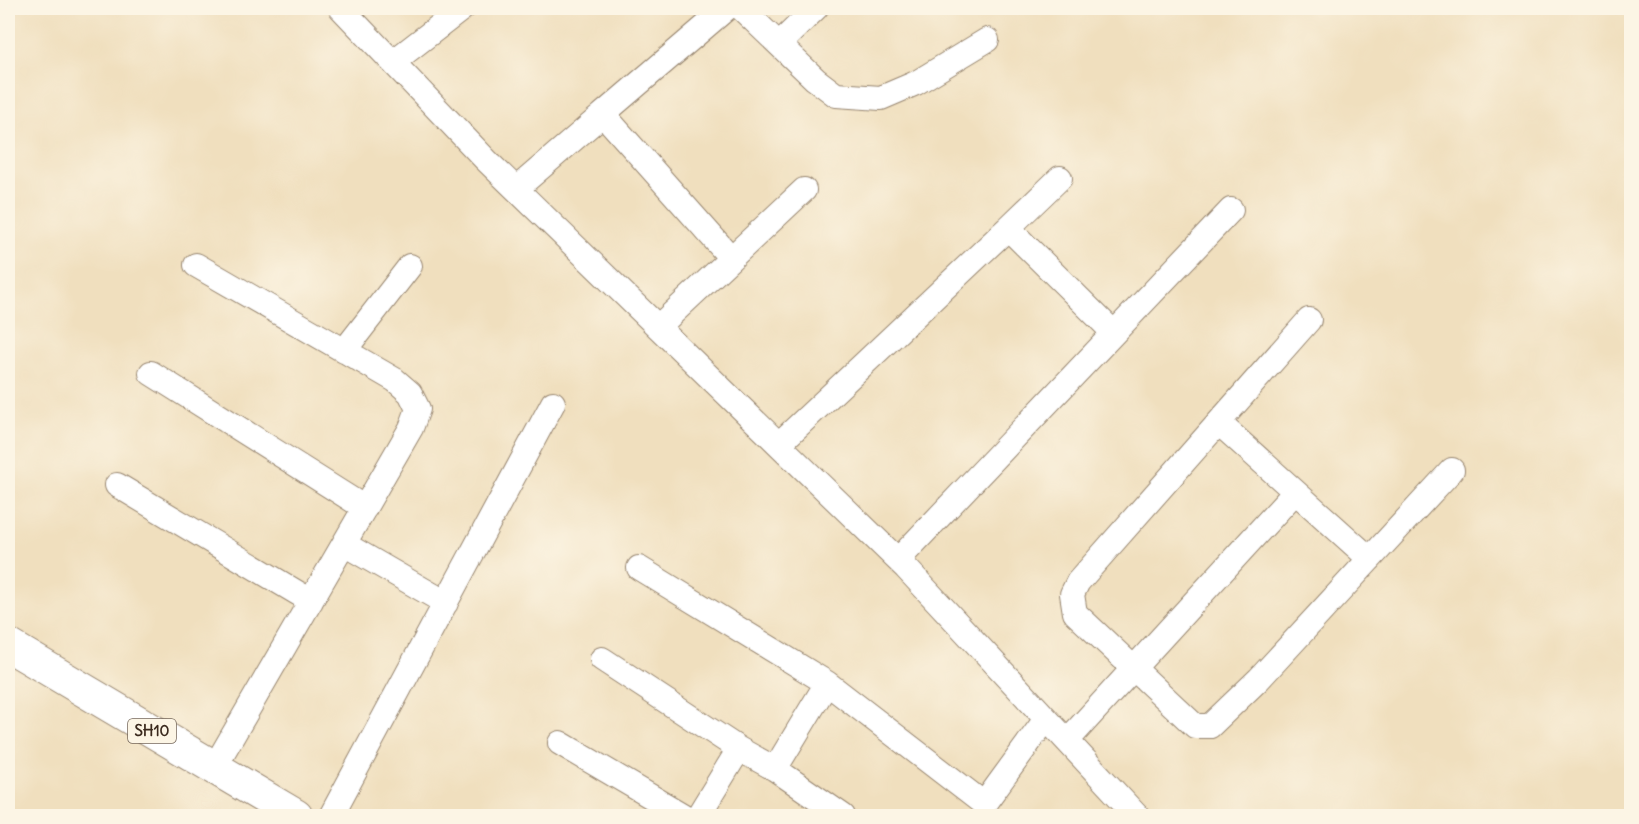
<svg xmlns="http://www.w3.org/2000/svg" width="1639" height="824" font-family="Delius,sans-serif">
<style>
.lines{fill:none;stroke-linecap:round;stroke-linejoin:round}
.minor-casing{stroke:#96846e;stroke-width:26}
.primary-casing{stroke:#96846e;stroke-width:35}
.minor{stroke:#fff;stroke-width:24}
.primary{stroke:#fff;stroke-width:33}
.labels{text-anchor:middle;stroke-width:4.5;stroke-linejoin:round;paint-order:stroke}
.shield{fill:#fcf5e5;stroke:#75675a;stroke-width:1.5}
.shield-label{font-size:15px;font-weight:bold;fill:#3b2a1e}
</style>
<rect width="100%" height="100%" fill="#fcf5e5"/>
<filter id="ink" filterUnits="userSpaceOnUse"><feTurbulence type="fractalNoise" baseFrequency=".0167" numOctaves="2"/><feDisplacementMap in="SourceGraphic" scale="12" xChannelSelector="R" yChannelSelector="G"/><feConvolveMatrix kernelMatrix="1 2 1 2 8 2 1 2 1" color-interpolation-filters="sRGB"/></filter>
<filter id="wash" filterUnits="userSpaceOnUse"><feTurbulence type="fractalNoise" baseFrequency=".008" numOctaves="4" result="noise"/><feDisplacementMap in="SourceGraphic" scale="24" xChannelSelector="R" yChannelSelector="G"/><feGaussianBlur stdDeviation="1.35" result="paint"/><feColorMatrix in="noise" values="0 0 0 0 0 0 0 0 0 0 0 0 0 0 0 0 0 1.4 0 .05"/><feComposite in="paint" operator="in"/></filter>
<g filter="url(#wash)">
<rect width="100%" height="100%" fill="#f0dfbe"/>
</g>
<g filter="url(#ink)">
<g class="lines">
<g class="minor-casing">
<path id="minor" d="M341 8 486 160 906 568 1137 816
M727 8 603 114 731 258
M741 8 815 79 836 95 881 98 916 83 987 40
M779 44 816 8
M393 62 463 8
M516 189 603 114
M1008 228 1060 178
M196 265 395 380 410 393 418 409 411 428 214 768
M1309 320 1078 582 1072 594 1075 613 1195 726H1210L1259 679 1452 470
M658 327 804 190
M344 351 410 266
M151 373 365 508
M1219 423 1370 559
M779 444 1008 228 1114 333
M117 485 311 601
M344 544 446 603
M898 560 1231 210
M639 568 827 683
M602 659 739 749
M1067 741 1295 492
M560 743 684 816
M775 769 843 816
M331 816 553 403
M698 816 739 749 775 769 827 683 984 804 1046 719"/>
</g>
<g class="primary-casing">
<path id="primary" d="M8 645 296 816"/>
</g>
<use href="#minor" class="minor"/>
<use href="#primary" class="primary"/>
</g>
</g>
<g class="labels">
<rect class="shield" x="128" y="719" width="48" height="24" rx="4.5"/>
<g class="shield-label">
<text x="152" y="736">SH10</text>
</g>
</g>
<rect width="1639" height="824" fill="none" stroke="#fcf5e5" stroke-width="30"/>
</svg>
